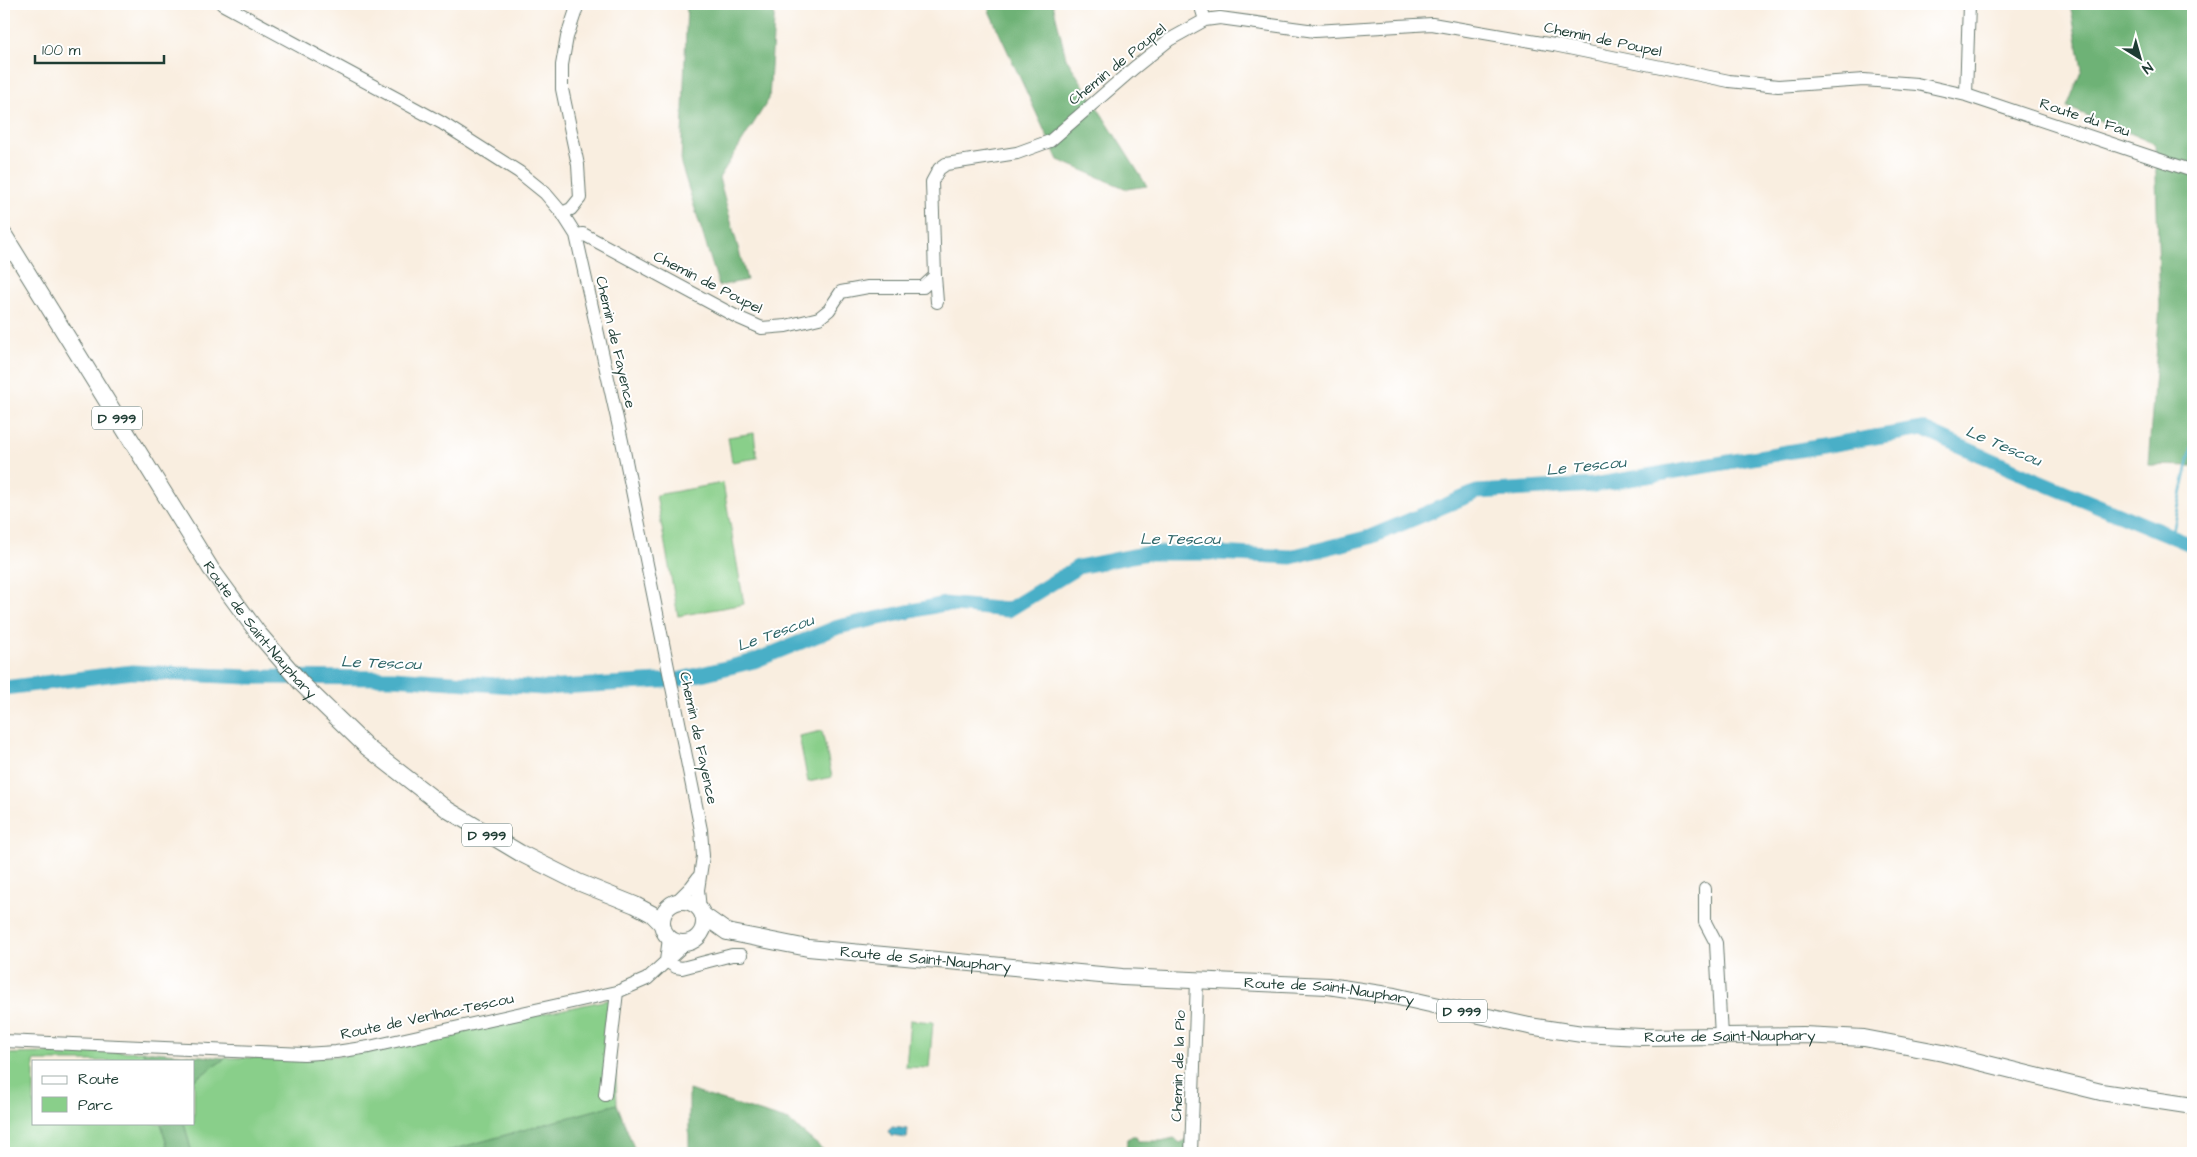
<svg xmlns="http://www.w3.org/2000/svg" width="2197" height="1157" font-family="'Architects Daughter',sans-serif">
<style>
.green{fill:#89cf8a;stroke:#54865f}
.forest{fill:#6eb276;stroke:#467855}
.water{fill:#48afc7;stroke:#34767e}
.lines{fill:none;stroke-linecap:round;stroke-linejoin:round}
.stream{stroke:#48afc7;stroke-width:2.5}
.river{stroke:#48afc7;stroke-width:15}
.minor-casing{stroke:#6b7b70;stroke-width:14}
.major-casing{stroke:#6b7b70;stroke-width:18}
.minor{stroke:#fff;stroke-width:12}
.major{stroke:#fff;stroke-width:16}
.labels{text-anchor:middle;stroke-width:4;stroke-linejoin:round;paint-order:stroke}
.shield{fill:#fff;stroke:#627771;stroke-width:1}
.shield-label{font-size:14px;font-weight:bold;fill:#1f3d34}
.street-label{font-size:15px;fill:#1f3d34;stroke:#fff}
.water-label{font-size:16px;font-style:italic;fill:#2d6567;stroke:#fff}
</style>
<rect width="100%" height="100%" fill="#fff"/>
<filter id="ink" filterUnits="userSpaceOnUse"><feTurbulence type="fractalNoise" baseFrequency=".02" numOctaves="2"/><feDisplacementMap in="SourceGraphic" scale="10" xChannelSelector="R" yChannelSelector="G"/><feConvolveMatrix kernelMatrix="1 2 1 2 8 2 1 2 1" color-interpolation-filters="sRGB"/></filter>
<filter id="wash" filterUnits="userSpaceOnUse"><feTurbulence type="fractalNoise" baseFrequency=".0096" numOctaves="4" result="noise"/><feDisplacementMap in="SourceGraphic" scale="20" xChannelSelector="R" yChannelSelector="G"/><feGaussianBlur stdDeviation="1.12" result="paint"/><feColorMatrix in="noise" values="0 0 0 0 0 0 0 0 0 0 0 0 0 0 0 0 0 1.4 0 .05"/><feComposite in="paint" operator="in"/></filter>
<g filter="url(#wash)">
<rect width="100%" height="100%" fill="#f9eee0"/>
<path class="green" d="M754 433 757 458 732 462 728 437Z
M723 483 744 604 678 616 656 495Z
M822 731 832 777 808 782 799 736Z
M612 999 617 1104 441 1153H192L184 1123H194V1080L226 1058 340 1056Z
M910 1020 933 1022 929 1068 906 1067Z
M143 1051 145 1061H34V1123H161L169 1153H4V1054Z"/>
<path class="forest" d="M687 4H775L769 99 719 178 747 280 719 286 681 164Z
M988 4H1053L1066 58 1147 186 1127 189 1058 160 990 13Z
M2070 4H2193V466L2148 465 2160 306 2155 144 2067 107 2082 69Z
M143 1051 226 1058 194 1080V1061H145Z
M689 1090 789 1121 827 1153H689Z
M617 1104 636 1153H441Z
M161 1123H184L192 1153H169Z
M1132 1136H1136L1138 1141H1161L1174 1138 1180 1143 1188 1139 1194 1153H1179V1151C1169 1156 1165 1151 1157 1150 1144 1149 1137 1153 1126 1153L1127 1140Z"/>
<path class="water" d="M892 1127 908 1129 907 1138 891 1136 888 1131Z"/>
<g class="lines">
<path class="stream" d="M2172 536 2193 441"/>
<path class="river" d="M4 688 132 672 249 677 393 678 543 688 677 680 754 661 838 627 944 604 1008 610 1078 567 1148 553H1217L1291 557 1370 537 1477 492 1594 485 1922 429 2036 480 2193 545"/>
</g>
</g>
<g filter="url(#ink)">
<g class="lines">
<g class="minor-casing">
<path id="minor" d="M222 4 442 123 519 172 545 193 562 213 576 235 622 441 701 830 703 856 698 890 700 909
M1200 4 1205 20
M1966 95 1969 4
M562 213 571 209 580 198 578 165 562 89V65L567 37 578 4
M576 235 583 234 737 317 762 328 786 326 819 318 829 310 841 292 868 287H923L935 276 932 182 939 169 946 164 1017 153 1050 141 1134 68 1169 40 1205 20 1220 18 1315 31 1432 24 1554 45 1729 81 1778 86 1864 80 1917 84 1966 95 2193 171
M935 276 937 302
M1705 889V922L1716 943 1721 1036
M676 902 691 887 700 875
M666 961 676 967 682 968 732 955H741
M666 961 669 938
M4 1041 304 1054 336 1052 369 1047 617 992 647 979 686 943
M605 1095 617 992
M1191 1153 1197 980"/>
</g>
<g class="major-casing">
<g id="major">
<path id="s1" d="M4 235 211 569 258 633 302 684 368 748 448 810 520 853 578 882 635 905 652 914 662 924"/>
<circle cx="683" cy="922" r="21"/>
<path id="s2" d="M703 915 727 932 808 948 1122 977 1328 986 1394 996 1529 1026 1582 1034 1641 1037 1803 1035 1864 1038 1943 1053 2101 1092 2193 1106"/>
</g>
</g>
<use href="#minor" class="minor"/>
<use href="#major" class="major"/>
</g>
</g>
<g class="labels">
<g class="shield">
<rect x="92" y="406.5" width="50" height="23" rx="4"/>
<rect x="462" y="823.5" width="50" height="23" rx="4"/>
<rect x="1437" y="999.5" width="50" height="23" rx="4"/>
</g>
<g class="shield-label">
<text x="117" y="423">D 999</text>
<text x="487" y="840">D 999</text>
<text x="1462" y="1016">D 999</text>
</g>
<g class="street-label">
<text transform="translate(1603 39) rotate(12)" y="5">Chemin de Poupel</text>
<text transform="translate(1117 64) rotate(-39)" y="5">Chemin de Poupel</text>
<text transform="translate(2085 117) rotate(18)" y="5">Route du Fau</text>
<text transform="translate(708 282) rotate(27)" y="5">Chemin de Poupel</text>
<text transform="translate(616 342) rotate(77)" y="5">Chemin de Fayence</text>
<text dy="5" stroke="none"><textPath href="#s1" startOffset="471">Route de Saint-Nauphary</textPath></text>
<text transform="translate(699 738) rotate(78)" y="5">Chemin de Fayence</text>
<text dy="5" stroke="none"><textPath href="#s2" startOffset="230">Route de Saint-Nauphary</textPath></text>
<text dy="5" stroke="none"><textPath href="#s2" startOffset="635">Route de Saint-Nauphary</textPath></text>
<text transform="translate(427 1016) rotate(-12)" y="5">Route de Verlhac-Tescou</text>
<text dy="5" stroke="none"><textPath href="#s2" startOffset="1040">Route de Saint-Nauphary</textPath></text>
<text transform="translate(1178 1066) rotate(-88)" y="5">Chemin de la Pio</text>
</g>
<g class="water-label">
<text transform="translate(2004 445) rotate(23)" y="6">Le Tescou</text>
<text transform="translate(1586 465) rotate(-6)" y="6">Le Tescou</text>
<text x="1180" y="544">Le Tescou</text>
<text transform="translate(775 632) rotate(-20)" y="6">Le Tescou</text>
<text transform="translate(381 662) rotate(2)" y="6">Le Tescou</text>
</g>
</g>
<rect width="2197" height="1157" fill="none" stroke="#fff" stroke-width="20"/>
<rect x="32" y="1060" width="162" height="65" fill="#ffffff" stroke="#a5b1ae"/>
<rect x="42" y="1076" width="25" height="8" fill="#ffffff" stroke="#a5b1ae"/>
<text x="78" y="1084" font-size="15" fill="#1f3d34">Route</text>
<rect x="42" y="1097" width="25" height="15" fill="#89cf8a" stroke="#a5b1ae"/>
<text x="78" y="1110" font-size="15" fill="#1f3d34">Parc</text>
<g transform="translate(2140 58) rotate(143)" stroke="#ffffff" stroke-width="4" paint-order="stroke">
<path d="M0-4L9 19L0 12L-9 19Z" fill="#1f3d34"/>
<text y="-8" font-size="14" font-weight="bold" text-anchor="middle" fill="#1f3d34">N</text>
</g>
<path d="M35 55v8h129v-8" fill="none" stroke="#1f3d34" stroke-width="2.5"/>
<text x="42" y="55" font-size="15" fill="#1f3d34" stroke="#ffffff" stroke-width="4" paint-order="stroke">100 m</text>
</svg>
